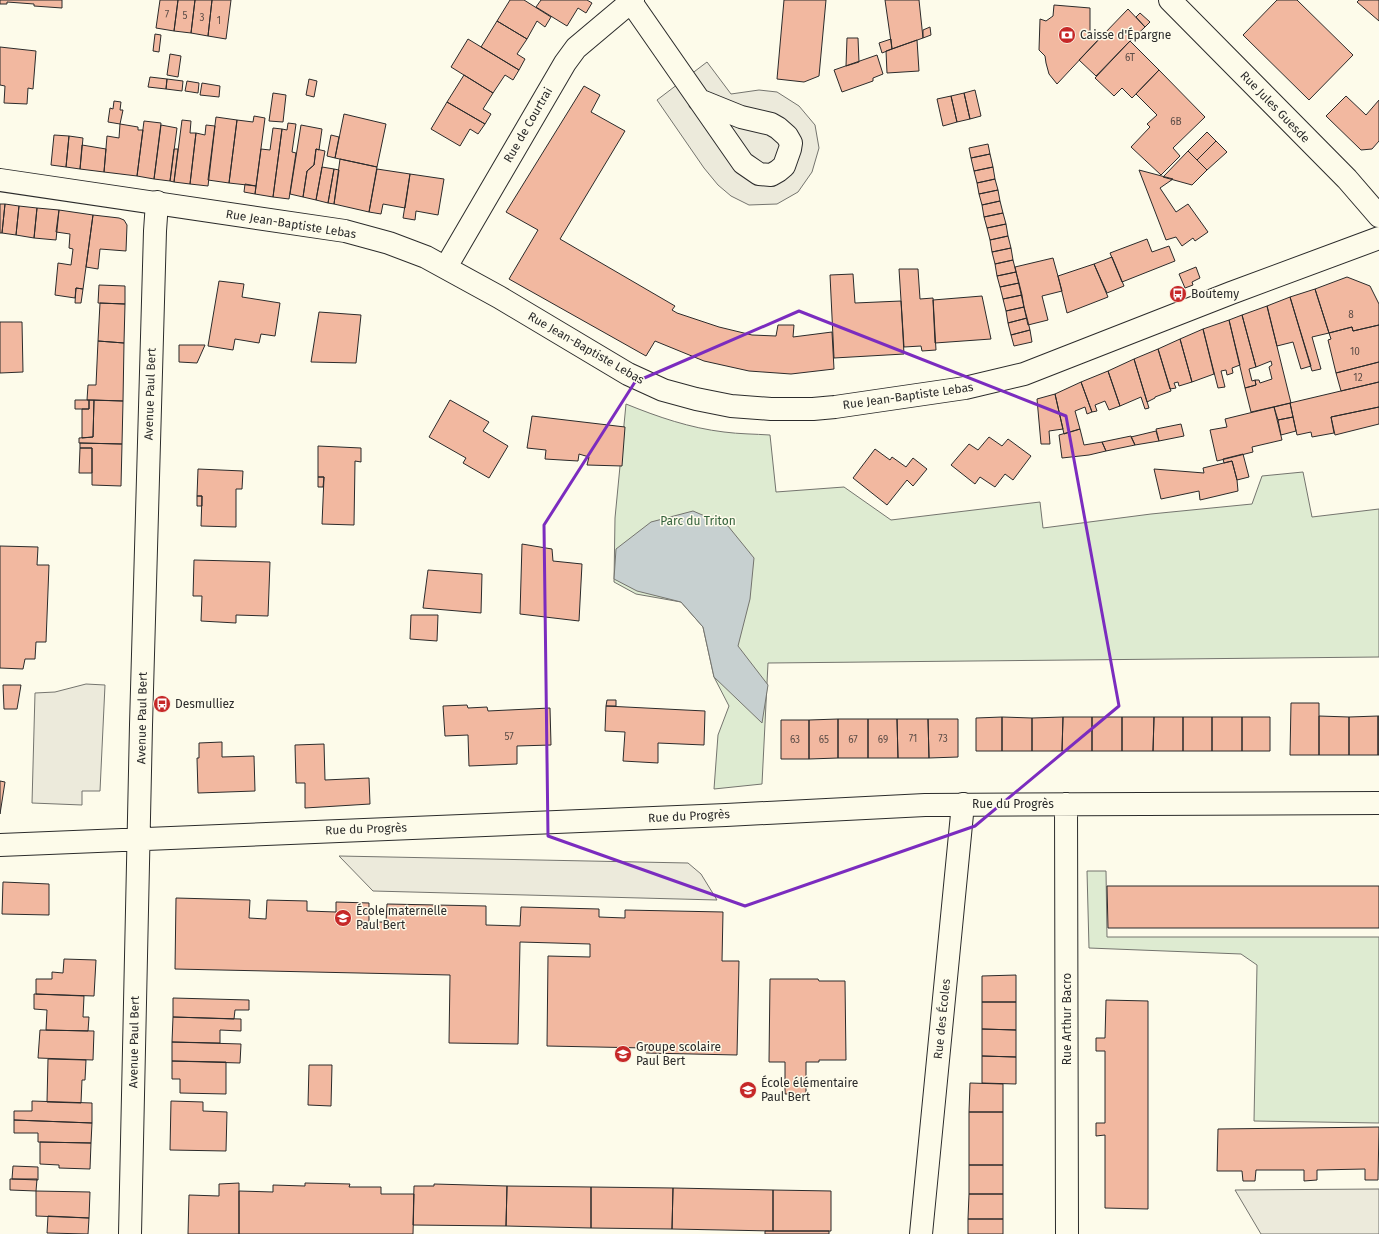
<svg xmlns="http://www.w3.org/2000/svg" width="1379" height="1234" font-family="'Fira Sans',sans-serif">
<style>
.green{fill:#deebd1;stroke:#74746e}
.parking{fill:#eceadb;stroke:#74746e}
.water{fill:#c7d0d0;stroke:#74746e}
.building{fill:#f2b8a0;stroke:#2b2b2b}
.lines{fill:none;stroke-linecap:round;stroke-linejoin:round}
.street-casing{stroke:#2b2b2b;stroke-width:24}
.secondary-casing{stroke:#2b2b2b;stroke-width:24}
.street{stroke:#fdfbea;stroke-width:22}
.secondary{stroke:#fdfbea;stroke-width:22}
.marked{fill:none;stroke:#7b2cbf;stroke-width:3;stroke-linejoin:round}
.labels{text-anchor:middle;stroke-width:3;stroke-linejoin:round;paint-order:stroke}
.number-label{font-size:10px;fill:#5d4e48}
.poi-label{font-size:12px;fill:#2b2b2b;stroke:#fdfbea;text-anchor:start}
.street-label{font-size:12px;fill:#2b2b2b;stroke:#fdfbea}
.park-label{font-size:12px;fill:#34623c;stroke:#fdfbea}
</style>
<rect width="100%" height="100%" fill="#fdfbea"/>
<path class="green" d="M626 404C658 417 690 428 724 432 739 434 755 434 770 435L776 492 844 487 891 520 1040 502 1043 528 1151 514 1252 504 1262 476 1303 472 1312 517 1379 509V657L768 663 762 784 714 789 718 735 729 706 714 677 703 627 681 602 636 594 614 582 615 518Z
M1087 871H1106L1107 937H1379V1123L1254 1121 1257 965 1241 954 1089 948Z"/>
<path class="parking" d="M707 62 731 94 759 90 777 92 799 106 815 125 819 148 812 172 798 192 777 204 749 205 731 196 718 185 704 168 657 100Z
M86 684 105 685 100 791H82V805L32 803 35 693 55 692Z
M339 856 688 863 701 874 717 900 373 891Z
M1379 1189V1234H1261L1235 1190Z"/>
<path class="water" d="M693 511 728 526 754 558 750 599 738 646 768 685 762 723 714 677 703 627 681 602 637 591 614 579 616 549 651 522Z"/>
<path class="building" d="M0 0H62V8L34 6V4L7 2V4H0Z
M160 0H178L174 31 156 28Z
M178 0H195L191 33 174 31Z
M195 0H212L208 36 191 33Z
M212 0H231L226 39 208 36Z
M510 0H524L551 17 545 27 537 21 527 39 497 21Z
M541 0H587L592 3 586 13 578 8 567 26 536 7Z
M784 0H826L819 76 804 82 777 79Z
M885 0H919L923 38 892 49Z
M1277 0H1297L1353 55 1309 100 1243 35Z
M1359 0H1379V21L1357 2Z
M1054 5 1090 8V33H1096L1100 38 1057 84 1049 74 1046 63 1045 56 1039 50 1040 19 1046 21 1053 16Z
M1128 9 1145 27 1127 44 1096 76 1079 60Z
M1140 13 1150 22 1145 27 1136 17Z
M497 21 527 39 517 54 525 59 519 70 481 47Z
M930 27 931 35 923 38V30Z
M155 34 161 35 159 52 153 51Z
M847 38H858L859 62 846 66Z
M468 39 519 70 513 80 505 75 493 93 451 67Z
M891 39 892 49 882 53 879 43Z
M917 40 919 71 887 73 886 51Z
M1130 41 1159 70 1132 98 1122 88 1114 96 1095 78Z
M0 47 36 51 33 89 28 88 27 104 4 103 5 86 0 85Z
M170 54 181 56 178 77 167 75Z
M877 55 883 74 873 78V81L842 92 834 70Z
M1159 70 1205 117 1173 148 1180 156 1161 175 1131 147 1150 127 1147 124 1157 115 1136 94Z
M464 75 493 93 483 109 491 114 485 124 447 102Z
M150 77 167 79 166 89 148 87Z
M167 79 183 81 182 91 166 89Z
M309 79 317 81 314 97 306 95Z
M187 81 199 83 198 93 185 91Z
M202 83 220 86 219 97 200 95Z
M584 86 600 95 591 112 625 131 560 239 675 306 672 310 677 313 719 327 752 335 776 336 778 325H794L793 337 832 332 834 369 791 374 749 371 704 361 655 341 646 356 509 279 538 230 506 212Z
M975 90 981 116 970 119 964 93Z
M273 93 286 95 283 122 269 121Z
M964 93 970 119 957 122 951 96Z
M951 96 957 122 943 126 937 99Z
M1346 96 1366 115 1379 100V141L1372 149 1361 150 1326 116Z
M114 101 121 102 120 110H123L120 124 108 122 110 108 113 109Z
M447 102 485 124 478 134 470 129 460 146 431 129Z
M344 114 386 124 377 167 335 158Z
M254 116 265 118 256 186 229 183 237 120 253 122Z
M216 117 237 120 229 183 208 180Z
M182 120 191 121 190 133H196L190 184 174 182Z
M144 121 161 123 154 179 137 176Z
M288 123 296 124 292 152 296 153 289 199 273 197 282 129 287 130Z
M120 124 138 127V130H143L137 176 104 172 107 136 119 138Z
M161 125 177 128 170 181 154 179Z
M206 125 215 126 208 186 190 184 196 133 205 135Z
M301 125 322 129 319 150 316 149 314 165 307 171 303 197 290 194Z
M273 128 282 129 273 197 255 194 261 149 270 150Z
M1207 132 1216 141 1197 160 1188 151Z
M54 135 69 136 66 167 51 165Z
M331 135 339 137 335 158 327 156Z
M69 136 83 138 80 169 66 167Z
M1216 141 1227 152 1207 170 1197 160Z
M988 144 990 154 971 158 969 148Z
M82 145 106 149 104 172 80 169Z
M174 149H178L174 182 170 181Z
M316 149 325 151 316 200 303 197 307 171 314 165Z
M1188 151 1207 170 1192 185 1163 177Z
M990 154 993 167 974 171 971 158Z
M340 159 377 167 369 212 334 204Z
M322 167 334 169 328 203 316 200Z
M993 167 995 179 977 183 974 171Z
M334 169 339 170 334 204 328 203Z
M377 169 410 174 405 208 383 204 381 214 369 212Z
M1139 170 1173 179 1160 188 1176 212 1188 204 1208 232 1195 241 1193 238 1182 246 1176 237 1166 240Z
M410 174 444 179 438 215 416 211 415 220 403 218Z
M995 179 998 190 979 194 977 183Z
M245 184 256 186 255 194 244 192Z
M998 190 1000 201 982 205 979 194Z
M1000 201 1003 213 984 217 982 205Z
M0 204H5L2 233H0Z
M5 204 19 206 16 235 2 233Z
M19 206 37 208 34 238 16 235Z
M37 208 59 210 56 240 34 238Z
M59 210 93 215 83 289 76 288 75 298 55 295 58 263 71 265 73 249 69 248 70 234 56 232Z
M1003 213 1006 224 987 228 984 217Z
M93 215 119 218 124 220 127 225 126 251 100 249 98 269 86 267Z
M1006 224 1008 236 990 240 987 228Z
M1008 236 1011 248 992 252 990 240Z
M1147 239 1152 252 1169 246 1175 261 1122 282 1110 253Z
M1011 248 1013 260 995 264 992 252Z
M1112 257 1124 286 1107 293 1094 264Z
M1053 258 1062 291 1042 296 1048 320 1028 325 1015 267Z
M1013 260 1016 272 997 276 995 264Z
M1094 264 1108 297 1067 313 1058 276Z
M1196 267 1200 278 1192 282 1193 285 1185 288 1179 274Z
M899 269H918L920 299 933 298 936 350 922 351 921 346 904 347Z
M1016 272 1019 283 1000 287 997 276Z
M853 274 855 303 901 301 904 354 834 358 830 275Z
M1347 277 1370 286 1379 304V325L1353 331 1352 327 1329 333 1315 289Z
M219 281 244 284 242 297 280 303 275 336 261 334 259 343 235 339 233 350 208 346Z
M1019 283 1022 295 1003 299 1000 287Z
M99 285 125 286V304L98 303Z
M76 288 83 289 81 303H75Z
M1315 289 1329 333 1312 337 1321 369 1312 371 1290 297Z
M1022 295 1024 307 1006 311 1003 299Z
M982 296 991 339 935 343 933 300Z
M1290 297 1311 366 1301 369 1293 342 1277 346 1267 306Z
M100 303 125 304 124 343 98 341Z
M1267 306 1291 403 1251 412 1245 388 1256 385 1255 380H1259L1260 383 1272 379 1269 367 1272 365 1271 361 1256 367 1242 315Z
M1024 307 1027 318 1008 323 1006 311Z
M319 312 361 315 356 363 311 362Z
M1242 315 1256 367 1249 369 1252 381 1255 380 1256 385 1245 388 1229 320Z
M1027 318 1030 330 1011 335 1008 323Z
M1229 320 1240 365 1232 368 1233 373 1227 375 1226 370 1221 371 1225 387 1218 388 1203 329Z
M0 322H22L23 372 0 373Z
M1379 325V362L1336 373 1328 340 1331 339 1329 333 1352 327 1353 331Z
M1203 329 1214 374 1192 382 1180 339Z
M1030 330 1032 342 1014 346 1011 335Z
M1180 339 1192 382 1179 386 1178 382 1174 383 1176 388 1170 389 1158 349Z
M98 341 124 343 123 401 87 400 88 385H96Z
M179 345H205L197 363 179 362Z
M1158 349 1171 391 1155 397V398L1147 402 1134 359Z
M1134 359 1149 408 1145 409 1141 397 1120 406 1108 371Z
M1379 362V382L1341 391 1336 373Z
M1108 371 1120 406 1109 410 1105 401 1095 405 1097 411 1092 412 1081 382Z
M1081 382 1092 412 1087 414 1085 407 1075 411 1080 429 1064 434 1055 394Z
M1379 382V407L1331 417 1334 433 1312 437 1311 432 1297 435 1290 403Z
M1055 394 1063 429 1049 431 1050 444H1041L1037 399Z
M75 400H89V409H75Z
M89 400H94L93 437 82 438V409H89Z
M94 400 123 401 122 444 79 443V438L93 437Z
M450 400 489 422 483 431 508 446 489 478 463 463 466 458 429 437Z
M1290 403 1293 417 1278 420 1274 407Z
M1274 407 1282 440 1252 447 1253 452 1217 461 1210 430 1227 427 1225 419Z
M1379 407V424L1335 435 1331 417Z
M532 416 625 427 622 466 587 465 589 457 579 454 578 461 545 459 546 450 527 448Z
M1293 417 1296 431 1281 435 1278 420Z
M1181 424 1184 436 1159 441 1156 429Z
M1080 429 1084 445 1102 442 1106 451 1089 455 1062 458 1059 435Z
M1156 431 1159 441 1135 445 1131 437Z
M1131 436 1135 445 1106 451 1102 442Z
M989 437 1002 446 1008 439 1031 456 1013 480 1005 474 995 487 980 477 975 484 951 465 969 444 978 450Z
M80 443 122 444 121 486 92 485V448H80Z
M318 446 361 448V462L355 461 354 525 322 524 324 477H318Z
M80 448H92V473H79Z
M875 449 890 460 892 457 906 467 913 458 927 469 913 486 907 480 887 505 853 478Z
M1243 454 1249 477 1237 480 1232 461 1224 463 1223 459Z
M1232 461 1237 480 1238 491 1200 500 1199 491 1161 499 1154 469 1204 473 1203 468Z
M198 469 243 471 242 489H236V527L201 526 202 496H197Z
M318 477H324L323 487H318Z
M197 496H202V506H197Z
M522 544 552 549 553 561 582 564 579 621 520 614Z
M0 546 38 547 37 565H49L46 642H36L35 659H25L23 669 0 668Z
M194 560 270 562 268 616 236 615V623L201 621 202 596H193Z
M428 570 482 574 481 613 423 608Z
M411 615H438L437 641 410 639Z
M3 685H21L17 709H4Z
M607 700H616V706H606Z
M1291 703H1319V755H1290Z
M467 705 468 708 487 707 488 711 550 708 551 745 517 746V764L469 766 468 735 445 736 443 706Z
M606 706 705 711 704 745 658 743V763L623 761 625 732 605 731Z
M1319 716 1349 717V755H1319Z
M1378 716V755H1349V717Z
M1378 716H1379V755H1378Z
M1002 717 1032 718V751H1002Z
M1002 717V751H976V718Z
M1063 717 1062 751H1032V718Z
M1063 717H1092V751H1062Z
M1092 717H1122V751H1092Z
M1122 717H1154L1153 751H1122Z
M1154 717H1183V751H1153Z
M1183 717H1212V751H1183Z
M1212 717H1242V751H1212Z
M1242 717H1270V751H1242Z
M838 719V758L809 759V720Z
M838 719H868V758H838Z
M868 719H897L898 758H868Z
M897 719H928L929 758H898Z
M928 719H958V757L929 758Z
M781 720H809V759H781Z
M222 742V757L254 756 255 791 198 793 197 758H199V743Z
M324 744 325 780 369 778 370 804 305 808V783H296L295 745Z
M0 781 5 782 0 814Z
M3 882 49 884V915L2 914Z
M1107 886H1379V928H1108Z
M176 898 250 900 249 918 266 919 267 900 307 901V911L336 912V902L369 903V922H386L387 904 486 906V925L520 926 521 907 599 909V917L625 918V910L723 912 722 961H739L737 1055 646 1053V1048L547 1046 548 956 590 957V944L520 942 518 1044 449 1043 450 975 175 969Z
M64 959 96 960 94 996 36 994V979H52V972L63 973Z
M1016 975V1002H982V976Z
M770 979H818L819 981H845L846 1060H819V1062H806V1094H785V1062H769Z
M34 994 84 996 83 1017H89L88 1031 46 1030 47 1010 34 1009Z
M173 998 249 1000V1010H235L234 1019 173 1017Z
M1106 1000 1148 1001V1209L1105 1208V1135L1096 1136V1123H1105V1051H1096V1038H1105Z
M982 1002H1016V1030L982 1029Z
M173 1017 241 1019V1031L220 1030V1043L172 1042Z
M982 1029 1016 1030V1057L982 1056Z
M40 1030 94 1031 93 1060 38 1058Z
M172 1042 241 1044 240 1063 172 1061Z
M982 1056 1016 1057V1084L982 1083Z
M48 1059 86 1060 85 1080H82L81 1103 47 1102Z
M172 1061 226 1062V1094L180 1093V1079H172Z
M309 1065H332L331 1106 308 1105Z
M970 1083 1003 1084V1112H969Z
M32 1101 92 1103V1123L14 1120V1111H32Z
M171 1101 203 1102V1111L227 1112 226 1151 170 1150Z
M969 1112H1003V1165H969Z
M14 1120 92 1123 91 1143 38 1142V1133H14Z
M1379 1127 1378 1180H1365V1169L1317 1170V1180L1304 1181V1170H1256L1255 1181H1243L1242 1171H1217L1218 1129Z
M40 1142 91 1143 90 1169 59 1168V1165L40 1164Z
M969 1165H1003V1194H969Z
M13 1166 38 1167V1180L12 1179Z
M10 1179H37L36 1191 10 1190Z
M239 1183V1234H188L189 1195 219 1196V1184Z
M305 1183 350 1184 349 1187H381V1194H414L413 1234H239V1191L273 1192V1185L305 1186Z
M434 1184 507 1186 506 1226 413 1225 414 1186H434Z
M507 1186 591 1187V1228L506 1226Z
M591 1187 673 1188 672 1229 591 1228Z
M673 1188 773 1190V1231L672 1229Z
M773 1190 831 1191V1231H773Z
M36 1191 90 1192 89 1218 36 1216Z
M969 1194H1003V1219H968Z
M48 1216 89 1218 88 1234 47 1233Z
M968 1219H1003V1234H968Z
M765 1231H829V1234H765Z"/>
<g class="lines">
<g class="street-casing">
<path id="street" d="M631 2 743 163 759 174 771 175 778 171 784 166 790 149 791 143 787 136 778 128 771 124 741 117 699 100
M446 267 565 63 576 48 633 0
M1066 804 1067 1234
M0 845 726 815 925 805 1379 803
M130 1234 141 725 155 231 157 202
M921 1234 963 804"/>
</g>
<g class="secondary-casing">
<path id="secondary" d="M1170 0 1347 179 1379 216
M0 180 345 231 389 243 426 257 499 297 628 374 663 390 696 399 731 406 771 409H813L835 407 965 388 1024 374 1231 293 1379 238"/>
</g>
<use href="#street" class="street"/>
<use href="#secondary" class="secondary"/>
</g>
<path class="marked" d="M799 311 1066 416 1119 706 975 826 745 906 548 836 544 525 635 382Z"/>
<defs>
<g id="bank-disc" transform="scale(0.9)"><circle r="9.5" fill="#c62828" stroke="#fdfbea"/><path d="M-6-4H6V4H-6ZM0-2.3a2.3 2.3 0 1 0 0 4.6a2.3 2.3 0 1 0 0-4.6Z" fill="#fff"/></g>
<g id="bus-disc" transform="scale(0.9)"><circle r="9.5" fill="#c62828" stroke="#fdfbea"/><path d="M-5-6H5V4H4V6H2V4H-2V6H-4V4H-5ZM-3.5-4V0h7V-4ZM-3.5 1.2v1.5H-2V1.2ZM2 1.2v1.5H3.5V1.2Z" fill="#fff"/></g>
<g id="school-disc" transform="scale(0.9)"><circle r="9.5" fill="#c62828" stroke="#fdfbea"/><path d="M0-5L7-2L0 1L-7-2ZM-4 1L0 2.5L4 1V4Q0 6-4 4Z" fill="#fff"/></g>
</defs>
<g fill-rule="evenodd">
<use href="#bank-disc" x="1067" y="35"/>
<use href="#bus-disc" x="1178" y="294"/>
<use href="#bus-disc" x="162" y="704"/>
<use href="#school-disc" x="343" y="918"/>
<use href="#school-disc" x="623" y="1054"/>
<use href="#school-disc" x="748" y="1090"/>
</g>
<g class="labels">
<g class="number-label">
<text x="167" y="18">7</text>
<text x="185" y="19">5</text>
<text x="202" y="21">3</text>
<text x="219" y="24">1</text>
<text x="1130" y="61">6T</text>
<text x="1176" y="125">6B</text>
<text x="1351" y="318">8</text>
<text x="1355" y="355">10</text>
<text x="1358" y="381">12</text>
<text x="509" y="740">57</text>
<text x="913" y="742">71</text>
<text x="943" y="742">73</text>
<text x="795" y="743">63</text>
<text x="824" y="743">65</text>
<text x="853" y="743">67</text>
<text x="883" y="743">69</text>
</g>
<g class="poi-label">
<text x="1080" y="39">Caisse d'Épargne</text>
<text x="1191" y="298">Boutemy</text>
<text x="175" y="708">Desmulliez</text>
<text x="356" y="915">École maternelle<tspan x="356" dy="14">Paul Bert</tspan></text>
<text x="636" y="1051">Groupe scolaire<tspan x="636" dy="14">Paul Bert</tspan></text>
<text x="761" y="1087">École élémentaire<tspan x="761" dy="14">Paul Bert</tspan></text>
</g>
<g class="street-label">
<text transform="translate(1275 107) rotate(46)" y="4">Rue Jules Guesde</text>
<text transform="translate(528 125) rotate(-60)" y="4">Rue de Courtrai</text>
<text transform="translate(291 224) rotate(9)" y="4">Rue Jean-Baptiste Lebas</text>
<text transform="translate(586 348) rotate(30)" y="4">Rue Jean-Baptiste Lebas</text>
<text transform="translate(150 394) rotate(-88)" y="4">Avenue Paul Bert</text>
<text transform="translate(908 396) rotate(-8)" y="4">Rue Jean-Baptiste Lebas</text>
<text transform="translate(142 718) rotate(-89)" y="4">Avenue Paul Bert</text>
<text x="1013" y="808">Rue du Progrès</text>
<text transform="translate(689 816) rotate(-3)" y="4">Rue du Progrès</text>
<text transform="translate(366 829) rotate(-2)" y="4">Rue du Progrès</text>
<text transform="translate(942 1019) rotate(-84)" y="4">Rue des Écoles</text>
<text transform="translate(1067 1019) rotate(-90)" y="4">Rue Arthur Bacro</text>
<text transform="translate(134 1042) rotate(-89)" y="4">Avenue Paul Bert</text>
</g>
<g class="park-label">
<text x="698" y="525">Parc du Triton</text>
</g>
</g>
</svg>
